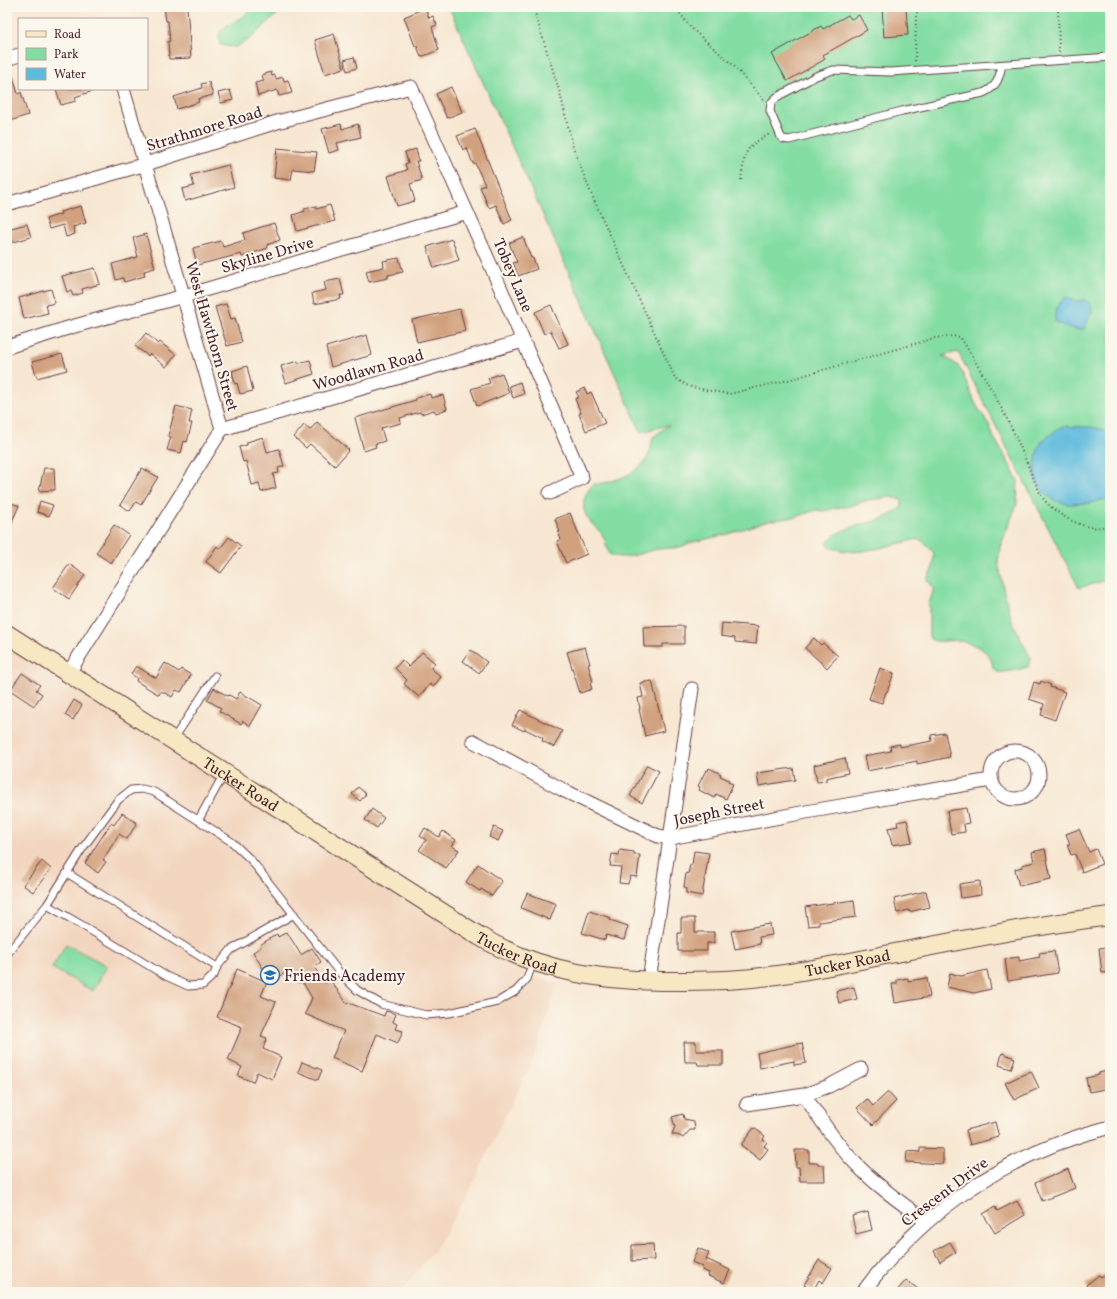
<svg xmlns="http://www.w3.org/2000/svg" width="1117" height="1299" font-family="Vollkorn,serif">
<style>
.built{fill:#f2d5be}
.green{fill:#83dda2;stroke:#667e66}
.water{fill:#5fbbdd;stroke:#546d84}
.building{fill:#d1a07e}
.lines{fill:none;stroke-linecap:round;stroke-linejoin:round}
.service-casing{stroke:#643d44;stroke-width:9}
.minor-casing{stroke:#643d44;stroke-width:15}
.secondary-casing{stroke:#643d44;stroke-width:20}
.path{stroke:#643d44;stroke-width:2;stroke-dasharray:1 3;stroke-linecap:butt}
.service{stroke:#fff;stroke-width:7}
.minor{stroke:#fff;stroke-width:13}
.secondary{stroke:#f7e8c3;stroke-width:18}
.labels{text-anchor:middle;stroke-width:4;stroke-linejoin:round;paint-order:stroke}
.street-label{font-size:16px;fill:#4a1f2b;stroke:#fbf7ec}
.poi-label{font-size:16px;fill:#4a1f2b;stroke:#fbf7ec;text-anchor:start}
</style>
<rect width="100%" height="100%" fill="#fbf7ec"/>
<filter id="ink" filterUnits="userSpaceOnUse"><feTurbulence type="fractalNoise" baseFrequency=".025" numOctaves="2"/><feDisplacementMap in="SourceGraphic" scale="8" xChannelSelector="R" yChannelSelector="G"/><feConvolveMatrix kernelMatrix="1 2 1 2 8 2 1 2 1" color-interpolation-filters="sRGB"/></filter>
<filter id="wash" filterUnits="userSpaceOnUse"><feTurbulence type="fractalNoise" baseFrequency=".012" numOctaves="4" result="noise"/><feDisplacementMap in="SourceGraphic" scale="16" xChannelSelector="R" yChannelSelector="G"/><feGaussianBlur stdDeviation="0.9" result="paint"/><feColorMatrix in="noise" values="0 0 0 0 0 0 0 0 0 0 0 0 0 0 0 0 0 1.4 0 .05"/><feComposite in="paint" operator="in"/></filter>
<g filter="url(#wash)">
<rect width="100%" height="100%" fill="#f7e7d2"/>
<path class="built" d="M7 643 447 921 510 965 557 984 536 1054 505 1116 470 1190 438 1245 401 1292H7Z"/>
<path class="green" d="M252 7H285L249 40 235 47 220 45 219 35 221 31 226 26 243 17Z
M449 7H1110V579L1079 588 958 352 942 356 950 360 958 366 962 372 976 405 990 426 993 436 1007 460 1018 481 1017 504 1000 547 998 561 1005 597 1008 604 1011 619 1031 659 1029 666C1024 669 1003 673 997 672L993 668C992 651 974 643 959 641 949 639 940 644 930 639L929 635V604L934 588 927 580 931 571 933 568 934 553 923 541 917 539 876 549C871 549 868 550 863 551 851 553 840 550 829 547L827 544C839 521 885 527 902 506V500L891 497 868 500 847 507H840L823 511 816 510 796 517 767 521 728 534 689 543C680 549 668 548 658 549 641 552 625 562 609 554 607 548 605 539 602 534 598 529 592 525 589 520 579 506 584 496 593 484 611 484 641 473 648 456 651 450 651 443 653 437L669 425 641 432Z
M66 944 107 966 93 991 52 968Z"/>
<path class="water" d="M1066 297C1070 298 1072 300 1075 301 1082 301 1086 298 1091 304L1092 312 1084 329C1075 331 1063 326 1055 321 1054 311 1058 303 1066 297Z
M1067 426C1077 428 1094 425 1103 430 1105 431 1108 435 1110 437V496L1105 499 1090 503 1067 504 1054 500 1043 492 1035 478V464L1038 449 1042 441 1059 428Z"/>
<g id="blocks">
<path class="building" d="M178 7H187L191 58 169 59 168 41H170L168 21H166L164 8Z
M882 7H906L908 35 884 37Z
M425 8 429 18 433 16 437 25 432 27 439 50 421 57 417 46H415L404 17Z
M848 15 851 19 859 15 867 30 823 55 825 59 822 61 787 81 772 54 821 26 823 29Z
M334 34 344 68 325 74 315 40Z
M354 57 357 68 347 71 344 60Z
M10 66 18 94 21 92 28 115 7 122V67Z
M271 72 272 76 275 75 276 79 283 77 284 81 288 80 292 93 279 96 277 90 258 96 255 83 264 81 262 75Z
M209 82 213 95 198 99 199 102 177 109 174 97 202 88 201 84Z
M451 87 462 112 447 118 436 94Z
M56 89H92L93 91 75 97 76 101 61 105Z
M230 90 233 100 221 103 218 93Z
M341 124 342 129 358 124 361 137 337 143 339 150 329 153 322 129Z
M475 129 512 220 504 224 496 205 489 208 480 187 485 185 475 163 473 164 467 148 463 150 457 136Z
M277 148 317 152 314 171 293 169 291 180 274 178Z
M416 149 419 161H416L422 180 410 184 415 201 397 206 388 176 407 170 405 164 408 163 405 152Z
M228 165 234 187 185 201 182 189 194 186 191 175Z
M330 205 335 221 297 231 293 215 305 211 304 209 316 206V209Z
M81 206 86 223 73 227 75 234 66 237 63 225 49 229 46 219 61 214 60 212Z
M274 223 280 240 267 245 268 248 242 257 241 254 197 265 193 248 221 241 223 247 245 240 243 233Z
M27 224 31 237 7 244V229Z
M146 234 155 268 144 271 145 276 124 282 123 278 116 280 112 264 138 257 133 238Z
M523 237 531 258H533L537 269 518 276 513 263 517 262 509 243Z
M452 239 459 260 434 268 427 247Z
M399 258 403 272 388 275V278L369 282 366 271 384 267 383 261Z
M95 268 100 284 82 289 83 293 73 296 71 291 67 292 62 276Z
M340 279 344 295H340L341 299 314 304 312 293 326 290 324 282Z
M51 289 55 303 46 305 48 313 24 319 19 298Z
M226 304 231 319 235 318 242 342 227 346 215 307Z
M551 305 568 344 559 348 551 331 544 334 535 312Z
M460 309 465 331 417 342 412 320Z
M146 333 158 344 160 342 176 355 166 367 150 354 148 356 135 346Z
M367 335 372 355 331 367 326 347Z
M62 354 67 370 37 378 32 362Z
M310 360 314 374 286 383 281 366 298 361V363Z
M247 366 253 391 240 394 237 383 235 384 232 371Z
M502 373 509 393 477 406 471 389 490 383 488 378Z
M520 382 524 394 513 398 509 386Z
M585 388 587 394 591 392 605 423 586 431 579 414 581 413 575 399 579 397 576 392Z
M430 394 431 398 443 395 447 409 436 413 434 410 421 414 420 412 400 418 401 423 381 428 385 441 375 444 376 447 364 451 355 418 416 400V398Z
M176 406 192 410 189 423H192L187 442 184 441 181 453 167 450 171 437 168 436Z
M317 422 349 450 335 466 310 444 306 448 294 437 304 425 310 430Z
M263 437 267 452 279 449 284 466 278 468 279 473 273 474 276 488 261 492 259 483 252 485 246 461 243 462 239 447 247 445V442Z
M44 468H54L55 490 39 491Z
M142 468 158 477 141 505 136 502 130 511 120 505Z
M7 501 19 506 7 532Z
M40 501 53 505 49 516 37 512Z
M570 513 587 554 566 563 557 541 561 540 558 532H560L555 519Z
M114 525 129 535 111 563 96 553Z
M229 537 241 546 221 573 206 562 217 546 220 549Z
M69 564 85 575 69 599 53 588Z
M722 623 758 626 756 644 735 642V638L721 636Z
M684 626V644H663V647H644L643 627Z
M814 638 821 645 823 643 838 656 827 668 805 648Z
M585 647 590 664H588L593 682 590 683 592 689 580 693 567 652Z
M471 650 487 662 479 673 463 661Z
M422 652 435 663 431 668 441 677 433 687 430 684 419 697 404 684 407 680 395 668 402 660 409 667Z
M165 663 179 672 181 669 191 675 181 692 176 690 172 697 161 691 159 695 136 681 137 678 131 674 136 666 156 678Z
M880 668 894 673 887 692H886L882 703 869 699Z
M22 673 40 685 36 690 42 694 34 706 10 690Z
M652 681 664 731 645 736 639 709H640L638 698 643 697 640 683Z
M1041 681 1051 685 1050 687 1065 692 1055 720 1041 715 1044 704 1029 699 1034 682 1040 684Z
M214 688 228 696 229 695 236 699 240 692 262 705 250 726 243 721 241 724 219 711 221 708 207 700Z
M74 700 82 705 73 720 65 715Z
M520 710 562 731 554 747 542 741 543 738 525 729 524 731 512 725Z
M945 733 950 757 917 764V761L867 771 864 756 891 751 890 746 900 744V747L932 741 931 735Z
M845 758 848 773 826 778V781L817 782 814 765Z
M647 765 659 771 642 803 630 796Z
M709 768 721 774 720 776 729 780 728 782 733 784 726 799 716 794 714 798 699 790 700 787 698 786 706 770 708 771Z
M793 768 795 780 759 786 757 773Z
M358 787 366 794 360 801 352 794Z
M966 808 969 823 964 824 965 832 951 834 947 811Z
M372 809 384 818 377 828 365 820Z
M122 813 137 823 127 839 119 834 103 860 106 862 98 873 85 863 111 823 114 825Z
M907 820 912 842 892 845 888 828 898 826 897 822Z
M494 827 503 831 498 841 489 837Z
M425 828 439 837 443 831 456 840 452 846 459 850 446 868 419 850 426 840 420 836Z
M1079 829 1089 852 1096 849 1102 864 1082 872 1075 854 1071 855 1067 845 1070 844 1066 834Z
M1045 849 1051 879 1019 886 1015 869 1022 867V865L1034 862 1032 852Z
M620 850 634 852V855H640L637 877 630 876 628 884 619 883 621 867 610 866 612 854 619 855Z
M694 851 709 853 702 896 686 893V888L684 887 686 873 688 874 690 865H692Z
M42 861 51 869 33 892 23 885Z
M478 864 502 881 492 896 481 889 480 891 466 882Z
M980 881 981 895 961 898 959 884Z
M926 891 930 907 909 912V910L897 913 894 899Z
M527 893 556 904 550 920 521 908Z
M854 900 856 917 819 922V925L808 926 805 907Z
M589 911 611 918 610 920 628 926 624 940 606 935 605 940 582 933Z
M681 918H695V932H714V943H707V951H678V933H681Z
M770 924 772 935 759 937 760 944 735 949 731 931Z
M287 932 301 955 312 948 321 962 314 967 325 983 330 980 346 1002 384 1016 386 1011 396 1014 393 1022 397 1024 395 1029 403 1031 398 1043 377 1034 362 1071 332 1058 344 1031 305 1014 312 998 302 981 298 983 294 975 288 979 285 973 271 982 253 952 261 947 260 945 277 934 278 937Z
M1110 947V972L1102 973 1099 948Z
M1054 951 1058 973 1008 981 1005 959 1019 957V961L1040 957 1039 953Z
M237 969 267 982 261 996 276 1002 261 1036 267 1038 263 1049 281 1057 272 1079 257 1072 253 1082 238 1076 242 1067 228 1060 242 1027 217 1017Z
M987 970 991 989 974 993 947 987 950 973 961 976Z
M908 978V981L927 978 930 997 895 1003 892 984H897V980Z
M854 987 857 999 839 1003 836 991Z
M684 1042H696V1051H723V1065H698L697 1062H685Z
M802 1043 806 1063 794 1065V1061L760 1068 757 1053Z
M1002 1053 1015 1058 1011 1069 999 1065Z
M302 1062 322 1070 318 1080 298 1072Z
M1110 1070V1088L1089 1092 1086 1078 1099 1075V1073Z
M1031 1071 1039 1088 1014 1100 1005 1083Z
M888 1092 896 1101 873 1125 857 1108 867 1099 873 1106Z
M683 1114 684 1119 694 1121 695 1130H690L683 1138 680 1136 672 1134 675 1127 672 1117Z
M995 1122 999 1137 970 1145 966 1130Z
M754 1128 765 1136 763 1139 767 1142 764 1146 768 1149 760 1160 741 1145Z
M920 1148 943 1149V1164L906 1162 907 1151 920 1152Z
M795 1150H809V1163H817L818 1165H824L825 1181H800L799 1167H796Z
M1068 1169 1075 1188 1042 1201 1035 1183Z
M1017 1201 1025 1215 995 1233 983 1214 995 1207 997 1211Z
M868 1212 872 1230 856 1234 852 1216Z
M950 1242 956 1252 940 1262 934 1251Z
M653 1244 654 1260 632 1261V1245Z
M698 1248 709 1253 706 1259 730 1270 724 1283 708 1276 709 1273 702 1270 703 1267 692 1262Z
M819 1260 832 1268 823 1283 819 1280 813 1291 804 1285Z
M1110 1271V1292H1091L1086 1285 1099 1275 1101 1277Z
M906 1280 922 1292H896Z"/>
</g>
</g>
<g filter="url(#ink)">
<use href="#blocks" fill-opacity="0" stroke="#643d44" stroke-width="1"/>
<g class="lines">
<g class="service-casing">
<path id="service" d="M1002 65C999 79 997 87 983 93L902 111 789 140 783 139 781 137 770 111 771 103 777 97 816 76 833 70 890 72 1110 57
M173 740 215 676
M199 819 224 774
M67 873 217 967
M294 914 231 950 217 967 214 975 203 985 188 986 166 976 80 924 47 905 82 849 118 800 131 790 142 789 154 792 232 842 251 860 339 972 357 990 381 1004 426 1015 449 1013 497 1002 516 991 527 979 533 962
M7 954 47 905"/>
</g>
<g class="minor-casing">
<path id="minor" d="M7 59 19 55
M7 204 146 164 277 122 411 87 491 266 582 478 550 493
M7 347 71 327 184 296 467 212
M222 429 523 341
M68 674 222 429 123 89
M473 741 565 791 658 836 670 838 806 812 991 780
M991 775a24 24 0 1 1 48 0a24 24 0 1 1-48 0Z
M649 981 692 689
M861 1069 829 1086 804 1095C821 1120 837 1145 858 1166 878 1187 903 1204 927 1222
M747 1104 804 1095
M863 1292C926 1207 1008 1153 1110 1127"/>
</g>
<g class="secondary-casing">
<g id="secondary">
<path id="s1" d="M7 634 479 936C542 974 612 982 685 981 713 981 741 980 769 976 809 971 850 962 890 954 963 940 1036 925 1110 916"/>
</g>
</g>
<path class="path" d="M533 7 560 93 573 147 590 191 675 378 688 386 705 390 729 394 788 380 935 338 953 336 960 337C982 371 1002 407 1019 444 1024 456 1029 468 1034 480 1037 485 1039 492 1042 497 1054 514 1090 536 1110 524
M675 7 691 28 733 65 764 100
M842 7 847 9 857 7
M1058 7 1059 52
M915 61 916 16 919 7
M741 180C745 152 744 147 770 134"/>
<use href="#service" class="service"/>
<use href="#minor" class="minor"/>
<use href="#secondary" class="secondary"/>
</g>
</g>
<defs>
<g id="school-ring" transform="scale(1)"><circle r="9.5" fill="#fbf7ec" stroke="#1f6fb2" stroke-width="1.5"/><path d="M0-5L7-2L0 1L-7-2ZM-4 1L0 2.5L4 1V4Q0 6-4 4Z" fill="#1f6fb2"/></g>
</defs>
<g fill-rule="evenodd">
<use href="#school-ring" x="270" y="975"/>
</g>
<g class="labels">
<g class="street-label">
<text transform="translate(204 128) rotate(-17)" y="6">Strathmore Road</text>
<text transform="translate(267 254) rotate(-16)" y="6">Skyline Drive</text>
<text transform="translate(514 275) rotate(67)" y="6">Tobey Lane</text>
<text transform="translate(213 336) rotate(74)" y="6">West Hawthorn Street</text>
<text transform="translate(368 369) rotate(-16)" y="6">Woodlawn Road</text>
<text dy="6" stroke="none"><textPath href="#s1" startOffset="278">Tucker Road</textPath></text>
<text transform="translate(719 811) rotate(-11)" y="6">Joseph Street</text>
<text dy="6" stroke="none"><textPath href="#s1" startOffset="602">Tucker Road</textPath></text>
<text dy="6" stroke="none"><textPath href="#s1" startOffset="938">Tucker Road</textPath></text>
<text transform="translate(944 1191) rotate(-37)" y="6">Crescent Drive</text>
</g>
<g class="poi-label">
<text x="284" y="981">Friends Academy</text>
</g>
</g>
<rect width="1117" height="1299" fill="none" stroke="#fbf7ec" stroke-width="24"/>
<rect x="18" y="18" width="130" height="72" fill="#fbf7ec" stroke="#b4a19f"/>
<rect x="26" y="31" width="20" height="6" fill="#f7e8c3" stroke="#b4a19f"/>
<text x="54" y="38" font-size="12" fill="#4a1f2b">Road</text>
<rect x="26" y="48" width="20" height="12" fill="#83dda2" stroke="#b4a19f"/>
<text x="54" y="58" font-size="12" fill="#4a1f2b">Park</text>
<rect x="26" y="68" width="20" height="12" fill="#5fbbdd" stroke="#b4a19f"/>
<text x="54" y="78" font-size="12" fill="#4a1f2b">Water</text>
</svg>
